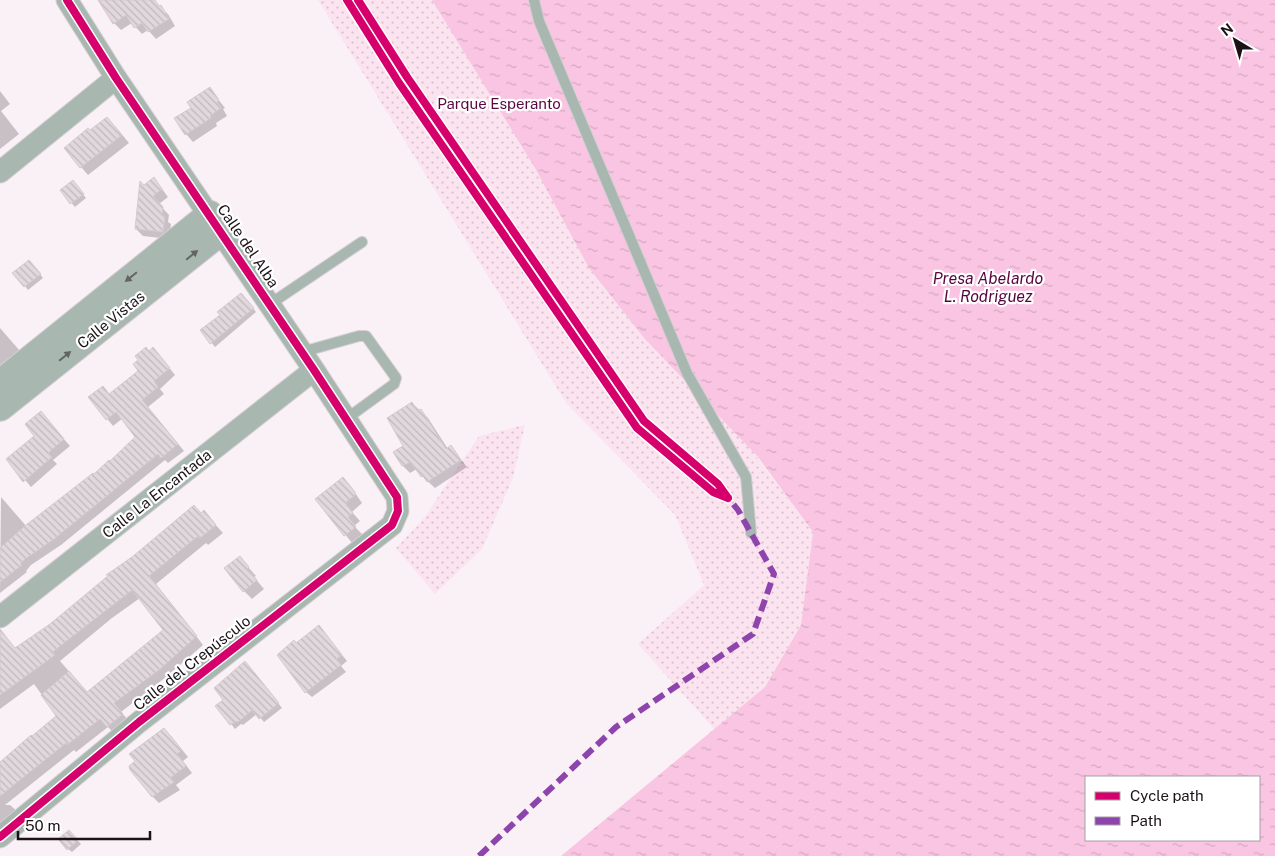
<svg xmlns="http://www.w3.org/2000/svg" width="1275" height="856" font-family="'Public Sans',sans-serif">
<style>
.park{fill:url(#park-dots)}
.water{fill:url(#water-ripples);fill-rule:evenodd}
.shadow{fill:#0003;fill-rule:evenodd}
.building{fill:url(#building-back-hatch);stroke:#d4cacf}
.lines{fill:none;stroke-linecap:round;stroke-linejoin:round}
.service-casing{stroke:#d5ced2;stroke-width:12}
.minor-casing{stroke:#d5ced2;stroke-width:23}
.tertiary-casing{stroke:#d5ced2;stroke-width:28}
.service{stroke:#a8b8b0;stroke-width:10}
.minor{stroke:#a8b8b0;stroke-width:21}
.tertiary{stroke:#a8b8b0;stroke-width:26}
.quiet{stroke:#8e44ad;stroke-width:6;stroke-dasharray:12 6;stroke-linecap:butt}
.cycleway-casing{stroke:#fff;stroke-width:11}
.cycleway{stroke:#d6006c;stroke-width:8}
.oneway{fill:#626564}
.labels{text-anchor:middle;stroke-width:4.5;stroke-linejoin:round;paint-order:stroke}
.park-label{font-size:15px;fill:#5a0842;stroke:#fff}
.street-label{font-size:15px;fill:#1b1217;stroke:#fff}
.water-label{font-size:16px;font-style:italic;fill:#57043f;stroke:#fff}
</style>
<defs>
<pattern id="park-dots" width="8" height="8" patternUnits="userSpaceOnUse" patternTransform="scale(1.25)"><rect width="8" height="8" fill="#fce3f0"/><path d="M2 2h.1M6 6h.1" fill="none" stroke="#d7c2cd" stroke-width="1.8" stroke-linecap="round"/></pattern>
<pattern id="water-ripples" width="26" height="14" patternUnits="userSpaceOnUse" patternTransform="scale(1.25)"><rect width="26" height="14" fill="#f9c5e2"/><path d="M2 4q2-2 4 0t4 0M15 11q2-2 4 0t4 0" fill="none" stroke="#d5a8c1"/></pattern>
<pattern id="building-back-hatch" width="6" height="6" patternUnits="userSpaceOnUse" patternTransform="scale(1.25)"><rect width="6" height="6" fill="#e1d8dd"/><path d="M-1 5l2 2M0 0l6 6M5-1l2 2" fill="none" stroke="#c0b8bd"/></pattern>
</defs>
<rect width="100%" height="100%" fill="#faf1f6"/>
<path class="park" d="M318 0H562L757 457 813 532 801 625 765 687 714 729 638 644 704 585 675 515 566 403Z
M525 425 513 478 482 549 435 594 396 548 424 518 479 436Z"/>
<path class="water" d="M432 0H1275V856H561L765 687 801 625 813 532 758 457 645 339 589 268 535 168ZM1086 777H1259V840H1086Z"/>
<path class="shadow" d="M99 0H147L160 7 168 14 175 26 156 39 148 30 142 34 132 23 121 30 114 23Z
M210 89 225 108 223 109 227 116 216 123 217 126 193 142 186 134 193 108Z
M0 91 10 104 1 111 19 134 0 149Z
M115 126 129 143 88 175 81 167 90 132Z
M154 178 168 197 159 204 169 215 168 222 171 224 169 239 143 236 136 229 144 187Z
M76 186 86 198 75 207 61 191Z
M33 265 43 278 28 290 25 286Z
M245 298 256 312 215 347 201 330Z
M0 328 20 351 0 374Z
M149 352 160 356 175 375 160 389 164 394 148 407 184 451 168 463 165 460 61 545 31 565 26 571 27 572 0 593 1 497 27 527 110 463 137 437 123 418 113 426 90 398 103 387 110 395 140 371Z
M412 403 428 418 448 449 451 447 467 467 435 488 422 476 417 469 410 473 403 466 395 453 405 446Z
M41 413 70 446 53 460 57 464 31 487 8 459 36 436Z
M343 479 351 487 362 503 352 512 360 521 354 526 363 535 352 543 317 499Z
M204 512 223 533 208 545 206 543 156 584 203 645 166 677 121 712 130 722 115 734 108 727 76 752 74 750 5 805H10L18 812 0 826V763L57 716 34 684 0 709V645L16 649 50 624 109 577 108 575ZM140 598 165 630 88 693 60 661 112 618Z
M240 558 256 576 254 577 264 589 252 599 244 591Z
M324 633 347 661 341 666 346 672 312 697 306 692 296 644Z
M249 666 282 708 264 722 257 714 243 725 241 724 235 729 217 706 225 700Z
M171 736 188 757 183 761 192 773 176 785 180 790 159 803 152 796Z
M73 835 81 844 72 852 68 849Z"/>
<path class="building" d="M98 0H155L159 6 161 5 169 19 148 32 142 23 134 28 126 15 113 24Z
M210 87 219 100 217 102 221 108 210 116 211 118 185 135 174 118 191 108 187 102Z
M107 117 122 135 80 168 64 148 88 128 90 130Z
M154 177 162 189 153 196 163 207 162 216H165L163 232 135 229 140 181 144 185Z
M73 180 84 194 70 204 60 190Z
M29 260 41 274 24 287 12 273Z
M241 293 254 308 210 344 200 330 220 315 217 312Z
M146 347 149 351 153 347 170 368 154 381 158 387 142 400 178 444 161 458 158 454 54 539 25 559 20 564 22 565 0 582V548L26 525 93 473 94 474 109 460 110 461 135 437 116 412 106 420 88 397 103 386 109 394 138 371 133 364 138 360 135 356Z
M412 402 417 411 421 409 446 449 451 445 461 460 427 482 423 476 421 477 411 462 402 466 393 452 403 446 387 418Z
M41 411 64 439 48 453 52 457 23 482 6 459 34 436 25 424Z
M343 477 355 492V495L345 503 353 513 348 517 356 527 344 536 315 499Z
M194 505 201 513 204 510 216 525 200 538 198 536 149 576 197 636 159 670 114 703 123 714 107 727 100 719 67 745 66 743 0 796V762L31 735 32 736 56 716 41 695 69 671 87 692 163 630 132 590 55 650 53 652 55 655 0 695V629L15 648 50 624 109 575H106L132 557Z
M240 556 249 567 247 569 257 580 243 592 224 568Z
M319 625 342 655 336 659 341 665 305 693 277 655 294 640 296 643Z
M245 661 279 703 259 719 252 710 238 722 237 721 230 725 215 706 223 700 214 688Z
M164 728 182 750 177 754 186 766 170 778 174 782 152 797 130 770 129 766 135 761 129 754Z
M69 830 78 840 67 850 58 839Z"/>
<g class="lines">
<g class="service-casing">
<path id="service" d="M534 0 539 21 687 373 746 477 751 533
M270 304 362 242
M302 352 359 336H366L396 378 394 384 346 419"/>
</g>
<g class="minor-casing">
<path id="minor" d="M0 172 116 78
M0 617 314 370
M0 837 139 722 392 525 398 511 397 497 314 370 116 78 67 0"/>
</g>
<g class="tertiary-casing">
<path id="tertiary" d="M0 383 210 214
M0 408 221 232"/>
</g>
<use href="#service" class="service"/>
<use href="#minor" class="minor"/>
<use href="#tertiary" class="tertiary"/>
<path class="quiet" d="M479 856 616 727 753 634 774 574 738 510 726 495"/>
<g class="cycleway-casing">
<path id="cycleway" d="M347 0 399 83 637 428 713 492 728 498
M358 0 407 77 644 421 718 484 728 498
M0 837 139 722 392 525 398 511 397 497 314 370 116 78 67 0"/>
</g>
<use href="#cycleway" class="cycleway"/>
</g>
<defs><path id="oneway-solid" d="M-6-.8H1V-3.2L6.5 0L1 3.2V.8H-6Z" transform="scale(1.25)"/></defs>
<g class="oneway">
<use href="#oneway-solid" transform="translate(192 255) rotate(-39)"/>
<use href="#oneway-solid" transform="translate(131 277) rotate(141)"/>
<use href="#oneway-solid" transform="translate(65 356) rotate(-39)"/>
</g>
<g class="labels">
<g class="park-label">
<text x="499" y="109">Parque Esperanto</text>
</g>
<g class="street-label">
<text transform="translate(248 246) rotate(56)" y="5">Calle del Alba</text>
<text transform="translate(111 320) rotate(-39)" y="5">Calle Vistas</text>
<text transform="translate(157 494) rotate(-38)" y="5">Calle La Encantada</text>
<text transform="translate(192 663) rotate(-38)" y="5">Calle del Crepúsculo</text>
</g>
<g class="water-label">
<text x="988" y="284">Presa Abelardo<tspan x="988" dy="18">L. Rodriguez</tspan></text>
</g>
</g>
<rect x="1085" y="776" width="175" height="65" fill="#ffffff" stroke="#a4a0a2"/>
<rect x="1095" y="792" width="25" height="8" fill="#d6006c" stroke="#a4a0a2"/>
<text x="1130" y="801" font-size="15" fill="#1b1217">Cycle path</text>
<rect x="1095" y="817" width="25" height="8" fill="#8e44ad" stroke="#a4a0a2"/>
<text x="1130" y="826" font-size="15" fill="#1b1217">Path</text>
<g transform="translate(1235 40) rotate(322)" stroke="#ffffff" stroke-width="4" paint-order="stroke">
<path d="M0-4L9 19L0 12L-9 19Z" fill="#1b1217"/>
<text y="-8" font-size="14" font-weight="bold" text-anchor="middle" fill="#1b1217">N</text>
</g>
<path d="M18 831v8h132v-8" fill="none" stroke="#1b1217" stroke-width="2.5"/>
<text x="25" y="831" font-size="15" fill="#1b1217" stroke="#ffffff" stroke-width="4" paint-order="stroke">50 m</text>
</svg>
